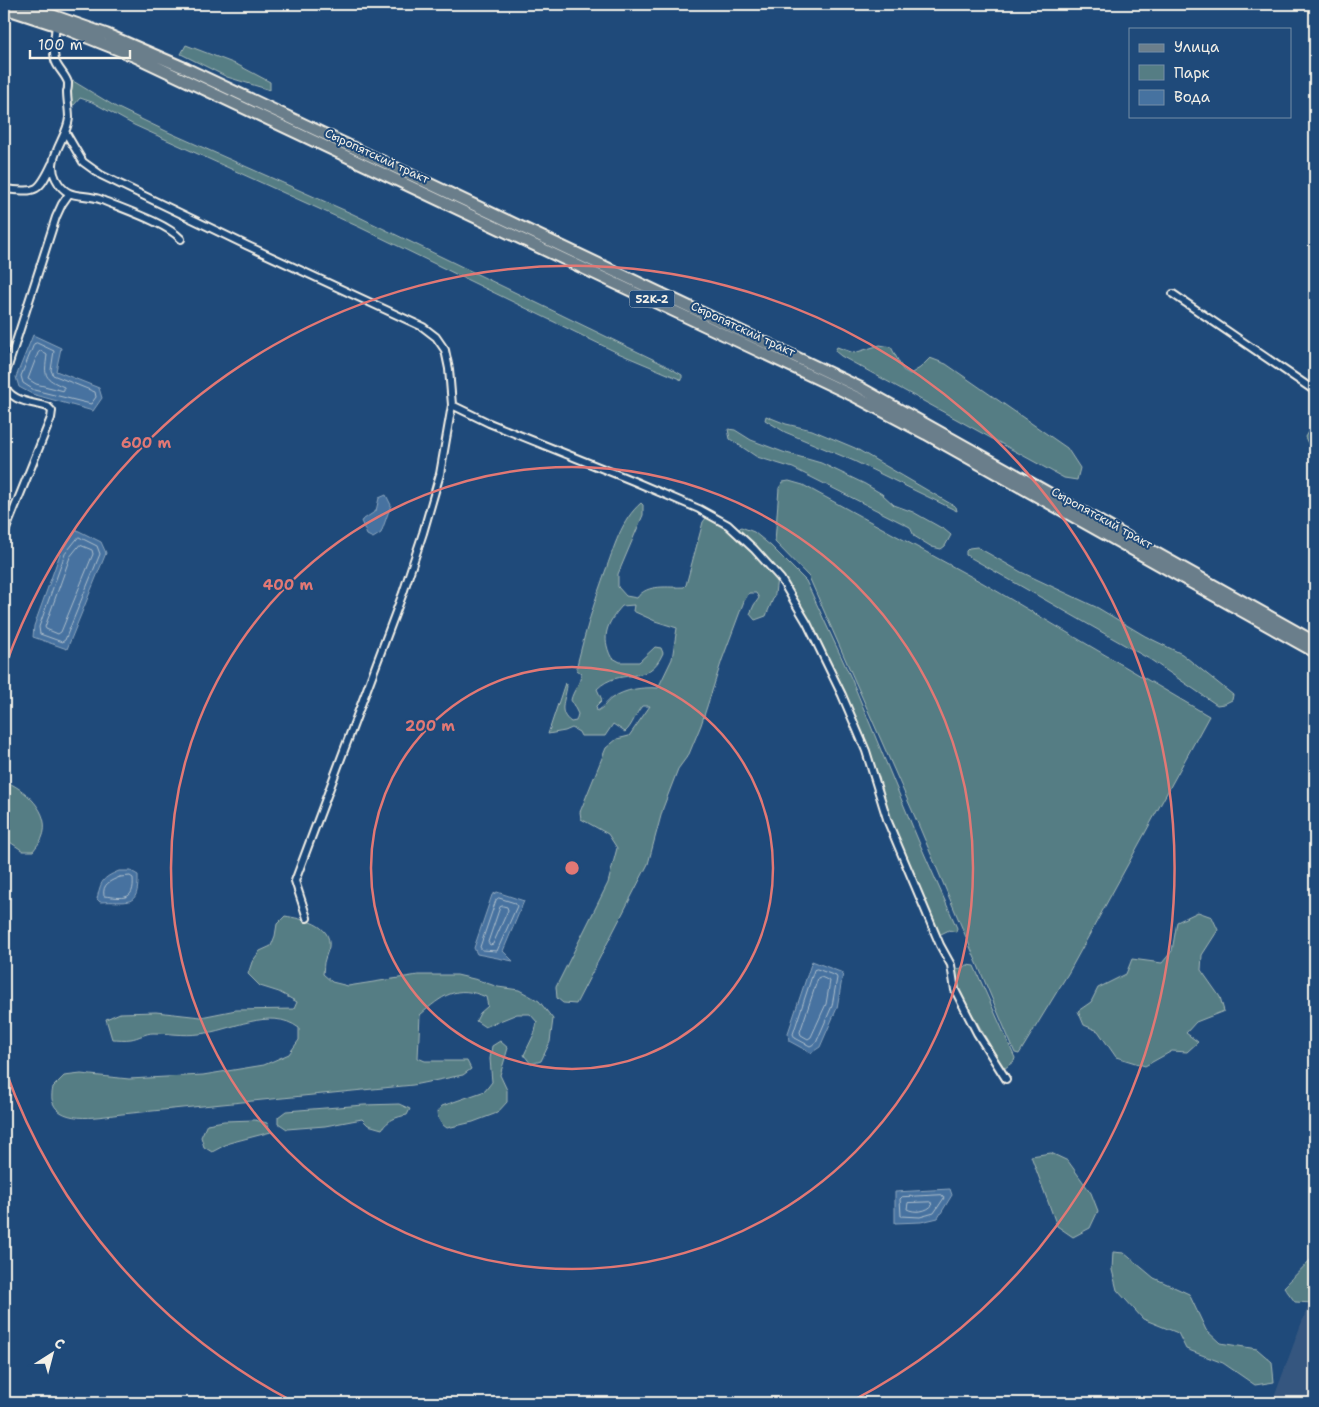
<svg xmlns="http://www.w3.org/2000/svg" width="1319" height="1407" font-family="'Shantell Sans',sans-serif">
<style>
.built{fill:#36577f}
.green{fill:#557d84;stroke:#a4b7b6;fill-rule:evenodd}
.water{fill:#4672a0;stroke:#8ca5bd}
.lines{fill:none;stroke-linecap:round;stroke-linejoin:round}
.shore{stroke:#aebecb;stroke-width:1}
.street-casing{stroke:#f4f1e8;stroke-width:10}
.primary-casing{stroke:#f4f1e8;stroke-width:14}
.street{stroke:#1f4a7a;stroke-width:6}
.primary{stroke:#6b7e8b;stroke-width:10}
.ring{fill:none;stroke:#e27875;stroke-width:2.5}
.labels{text-anchor:middle;stroke-width:4;stroke-linejoin:round;paint-order:stroke}
.shield{fill:#1f4a7a;stroke:#b4bfc7;stroke-width:1}
.shield-label{font-size:11px;font-weight:bold;fill:#f4f1e8}
.street-label{font-size:12px;fill:#f4f1e8;stroke:#1f4a7a}
.centre{fill:#e27875;stroke:#1f4a7a;stroke-width:2.5}
.ring-label{font-size:15px;text-anchor:middle;font-weight:bold;fill:#e27875;stroke:#1f4a7a;stroke-width:4;stroke-linejoin:round;paint-order:stroke}
</style>
<rect width="100%" height="100%" fill="#1f4a7a"/>
<filter id="ink" filterUnits="userSpaceOnUse"><feTurbulence type="fractalNoise" baseFrequency=".02" numOctaves="2"/><feDisplacementMap in="SourceGraphic" scale="10" xChannelSelector="R" yChannelSelector="G"/><feConvolveMatrix kernelMatrix="1 2 1 2 8 2 1 2 1" color-interpolation-filters="sRGB"/></filter>
<g filter="url(#ink)">
<path class="built" d="M1315 1289V1403H1272L1300 1327Z"/>
<path class="green" d="M186 45 238 65 270 82V90L227 77 181 54Z
M73 81 116 107 168 132 353 214 665 365 682 375V380L618 353 359 227 134 125 92 102 80 98 74 105 72 104 71 83Z
M880 345 891 347 903 370 910 374 920 368 930 358 946 364 1067 448 1080 468 1077 480 1064 478 841 356 835 351 837 347 854 353Z
M766 416 786 424 812 430 855 448 956 507 957 511 854 461 785 432 765 420Z
M1313 423H1315V455L1312 452 1305 437Z
M728 429 735 430 751 440 783 452 821 463 865 484 882 494 894 505 913 512 945 530 951 535 945 546 941 549 932 547 914 536 910 527 793 468 757 457 730 439Z
M789 481 803 485 983 583 1209 716 1069 972 1019 1054 1015 1053 919 826 809 577 775 542 779 488 783 482Z
M641 503 643 505V515L618 574V587L626 596 637 598C647 583 669 588 684 587L686 585 703 522 706 518C729 526 762 558 777 578L775 594 766 616 755 620 750 614 754 605 759 598 756 593H749L744 601 722 660 701 725 689 754 678 769 663 808 648 864 576 1004 563 1003 557 998 556 987 608 883 617 848 608 834 581 819 580 812 606 748 617 739 629 736 650 706H642C635 714 633 725 625 732L613 724 605 736H581L579 732 572 728 565 731 548 734 565 683 567 686C565 701 557 712 571 722L576 721 578 714 571 700C573 690 581 684 581 673L577 670V665C585 633 594 602 605 572 614 548 621 520 641 503ZM634 605 633 611 655 621 677 628 672 659 658 688C642 687 626 689 612 698 606 702 605 707 597 711L596 706 602 700 597 689C620 666 648 688 663 653L661 648 655 647 639 662H620L611 657C601 636 607 623 622 606Z
M741 527 754 532 771 546 806 581 851 678 919 842 957 928 956 932 949 930 939 935 891 820 853 714 825 651 791 589 779 570 740 533 739 529Z
M977 547 1021 572 1098 608 1145 636 1182 654 1233 695 1232 700 1224 704 1217 705 1151 660 966 555V551L969 548Z
M4 781C24 788 53 813 42 838 40 842 36 847 33 851H23L4 838Z
M1198 912 1212 917 1218 930 1202 955 1201 970 1220 997 1224 1011 1196 1022 1186 1033 1198 1042 1187 1052 1172 1051 1145 1066 1116 1057 1098 1031 1084 1025 1078 1011 1091 1002 1098 988 1126 974 1132 959 1162 963 1172 951 1177 922Z
M285 916C302 919 332 924 329 947 328 951 326 955 325 959 323 964 324 969 323 974L332 982 348 986 418 975H457L478 980 498 987 519 990 539 1001 553 1019 550 1042 541 1061 531 1064 524 1055 535 1032 537 1022 530 1014H517L485 1027 476 1021 480 1013 488 1006 486 997C456 984 442 996 420 1015L418 1058 425 1061H467L471 1069 463 1075 413 1085 122 1114C102 1116 62 1125 53 1103 51 1098 52 1092 53 1087L64 1076 81 1074 129 1079 203 1075 264 1065 289 1054 299 1040V1028C270 1006 231 1031 199 1034 184 1036 168 1033 153 1033 146 1033 138 1038 131 1039 125 1040 118 1039 112 1039L106 1019 120 1013 156 1012 201 1017 236 1010 294 1009 297 1002 279 992 260 986 248 974 252 962 260 951 271 946 275 936 277 924Z
M967 965 974 966 1015 1058 1014 1061 1004 1069 958 989 955 971Z
M500 1041 508 1048 500 1075 507 1090V1102L497 1113 473 1122 447 1128C441 1124 438 1120 437 1112L442 1106 485 1091 492 1082 490 1059 492 1046Z
M399 1104 410 1109 407 1115C396 1117 388 1120 382 1129L368 1125 362 1119 325 1126 287 1129 278 1123V1117L286 1111 364 1105Z
M255 1120 267 1123 271 1132 229 1143 212 1152 204 1147 201 1137 207 1124 224 1121Z
M1051 1153 1068 1161 1091 1193 1098 1211 1090 1228 1073 1237 1057 1226 1031 1156Z
M1113 1252 1124 1253 1154 1278 1189 1294 1206 1330 1220 1343 1257 1349 1272 1362 1274 1382 1255 1385 1223 1363 1186 1349 1178 1333 1143 1319 1117 1290 1112 1270Z
M1315 1255V1301L1314 1303 1295 1302 1284 1287Z"/>
<path class="water" d="M33 335 61 348 56 371 99 388 102 398 93 411 32 394 19 387 16 377Z
M386 495 391 505 381 533 373 538 367 535 361 521 376 511 379 498Z
M77 530 101 542 106 553 67 649 33 637 34 626 61 551Z
M119 871H131L138 875C139 910 127 900 100 902L97 899C101 881 102 878 119 871Z
M497 892 524 901 503 951 513 961 477 954 474 948 492 895Z
M812 961 843 973 837 1008 820 1047 811 1053 789 1041 788 1033Z
M950 1189 952 1195 938 1218 921 1222 895 1223V1192Z"/>
<g class="lines">
<path class="shore" d="M37 343 54 351 51 370 53 375 95 392 96 397 91 404 34 390 23 383 21 376 34 344Z
M41 351 47 355C44 377 44 378 64 387V391L36 384 28 379 38 353Z
M79 537 97 546 100 554 65 640 62 642 40 634 39 627 65 554Z
M80 545 92 550 93 554 61 632 58 634 46 629 45 627 70 557Z
M120 877 130 876 133 878C135 902 122 898 104 896 102 884 110 881 120 877Z
M499 898 515 903 517 906 497 951 482 950 480 947 496 900Z
M503 906 507 907 508 910 493 944 490 945 488 942 500 907Z
M817 969 836 976 837 978 832 1006 816 1043 810 1046 795 1038 793 1034 814 970Z
M821 977 830 981 826 1004 811 1037 808 1039 801 1035 800 1032 818 978Z
M942 1195 944 1198 934 1213 920 1217 901 1216 900 1199 902 1197Z
M930 1202 933 1204C928 1212 914 1213 907 1209L908 1203Z"/>
<g class="street-casing">
<path id="street" d="M56 25C55 36 52 48 55 60 57 68 66 75 68 83 68 84 68 90 67 91 67 100 69 109 69 118 67 139 45 158 56 179 68 202 83 192 102 200 123 209 166 223 181 239
M66 133 83 162 101 175 246 245 423 327 436 337 445 350 449 369 452 405 440 474 423 533 403 593 295 881 307 918
M4 189C36 192 38 194 52 164
M1173 294 1315 391
M4 379 56 217 62 204 69 194
M4 383C9 402 32 402 48 407L52 411 51 418 4 534
M452 405 489 423 631 480 699 509 728 525 754 549 781 579 807 623 842 695 866 751 888 822 940 945 951 965 955 990 977 1033 1006 1079"/>
</g>
<g class="primary-casing">
<path id="primary" d="M20 4 106 34 187 69 861 388 1315 642
M4 8 56 25 134 56 856 397 926 434 1315 652"/>
</g>
<use href="#street" class="street"/>
<use href="#primary" class="primary"/>
</g>
</g>
<g class="ring">
<circle cx="572" cy="868" r="201"/>
<circle cx="572" cy="868" r="401"/>
<path d="M294 1402A602 602 0 0 1 5 1069M5 667A602 602 0 1 1 850 1402"/>
</g>
<g class="labels">
<rect class="shield" x="629.5" y="290.5" width="45" height="17" rx="4"/>
<g class="shield-label">
<text x="652" y="303">52К-2</text>
</g>
<g class="street-label">
<text transform="translate(377 156) rotate(25)" y="4">Сыропятский тракт</text>
<text transform="translate(743 329) rotate(25)" y="4">Сыропятский тракт</text>
<text transform="translate(1102 518) rotate(29)" y="4">Сыропятский тракт</text>
</g>
</g>
<circle cx="572" cy="868" r="8" class="centre"/>
<g class="ring-label">
<text x="146" y="448">600 m</text>
<text x="288" y="590">400 m</text>
<text x="430" y="731">200 m</text>
</g>
<rect width="1319" height="1407" fill="none" stroke="#1f4a7a" stroke-width="20"/>
<rect x="10" y="10" width="1299" height="1387" fill="none" stroke="#f4f1e8" stroke-width="2" filter="url(#ink)"/>
<rect x="1129" y="28" width="162" height="90" fill="#1f4a7a" stroke="#748da6"/>
<rect x="1139" y="44" width="25" height="8" fill="#6b7e8b" stroke="#748da6"/>
<text x="1174" y="52" font-size="15" fill="#f4f1e8">Улица</text>
<rect x="1139" y="65" width="25" height="15" fill="#557d84" stroke="#748da6"/>
<text x="1174" y="78" font-size="15" fill="#f4f1e8">Парк</text>
<rect x="1139" y="90" width="25" height="15" fill="#4672a0" stroke="#748da6"/>
<text x="1174" y="102" font-size="15" fill="#f4f1e8">Вода</text>
<g transform="translate(52 1354) rotate(36)" stroke="#1f4a7a" stroke-width="4" paint-order="stroke">
<path d="M0-4L9 19L0 12L-9 19Z" fill="#f4f1e8"/>
<text y="-8" font-size="14" font-weight="bold" text-anchor="middle" fill="#f4f1e8">С</text>
</g>
<path d="M30 50v8h100v-8" fill="none" stroke="#f4f1e8" stroke-width="2.5"/>
<text x="38" y="50" font-size="15" fill="#f4f1e8" stroke="#1f4a7a" stroke-width="4" paint-order="stroke">100 m</text>
</svg>
